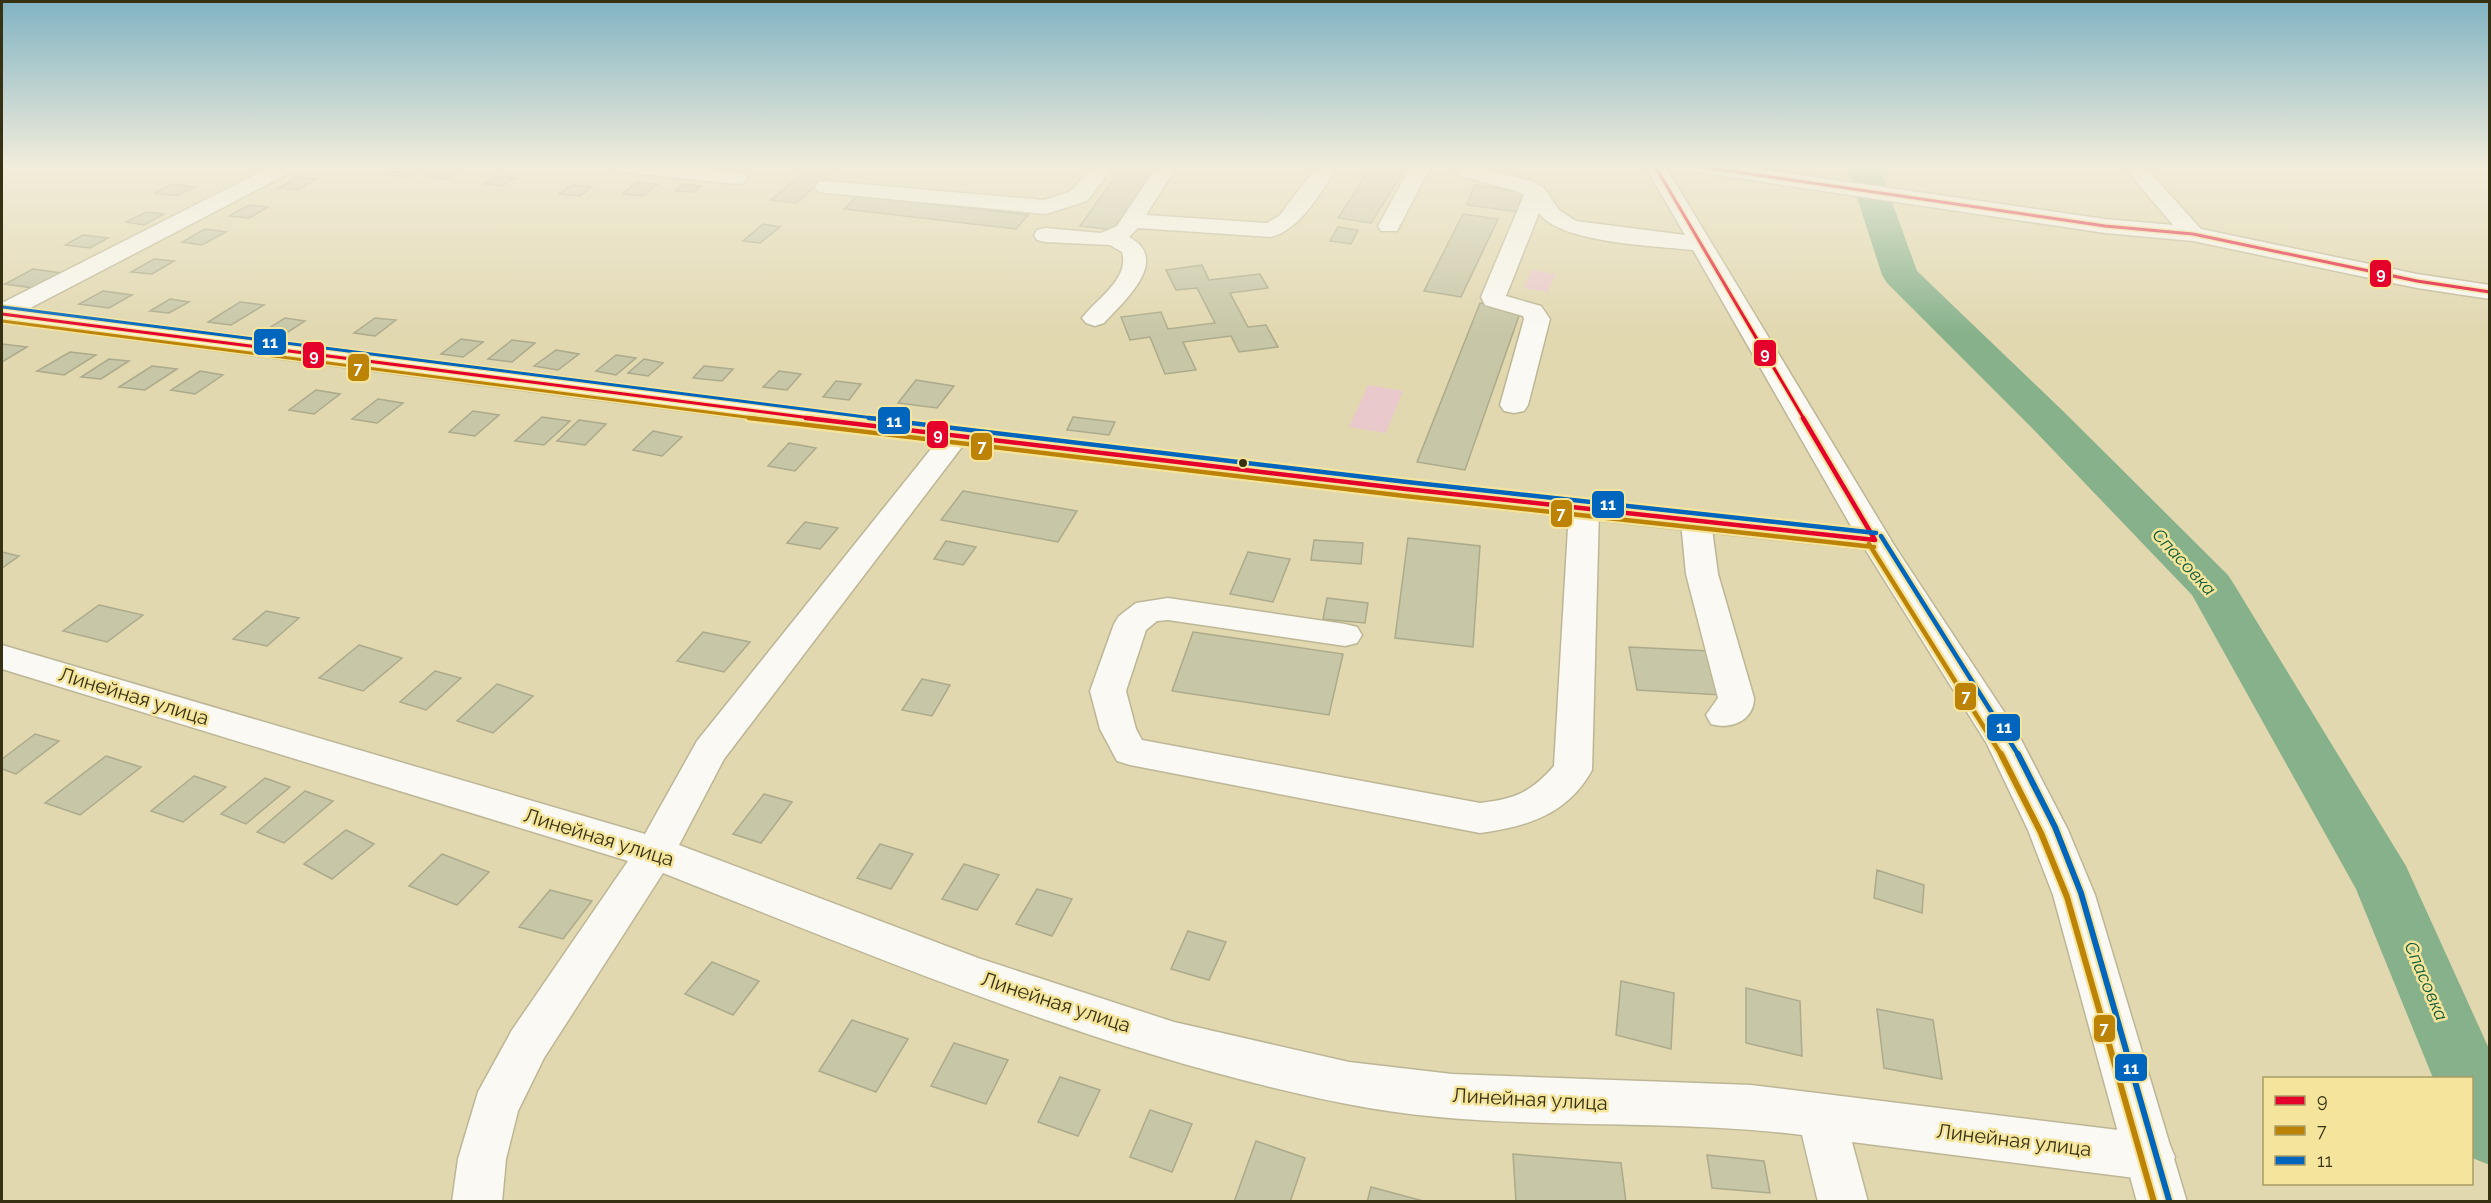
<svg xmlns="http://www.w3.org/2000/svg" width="2491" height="1203" font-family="Raleway,sans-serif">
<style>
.green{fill:#eac9cc}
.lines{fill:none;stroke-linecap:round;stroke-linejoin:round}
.river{fill:#87b18b;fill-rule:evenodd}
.building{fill:#c7c6a6;stroke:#acaa8b;stroke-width:1.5}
.minor-casing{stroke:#bdb696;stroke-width:3}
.major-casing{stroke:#bdb696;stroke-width:3}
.minor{fill:#faf9f3;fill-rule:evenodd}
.major{fill:#faf9f3;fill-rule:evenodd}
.bus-1-far1-casing{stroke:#f5e59c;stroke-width:6}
.bus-1-casing{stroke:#f5e59c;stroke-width:9}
.bus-2-far2-casing{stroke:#f5e59c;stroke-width:6}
.bus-2-far1-casing{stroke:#f5e59c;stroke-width:9}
.bus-2-casing{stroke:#f5e59c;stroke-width:10}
.bus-3-far2-casing{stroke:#f5e59c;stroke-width:6}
.bus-3-far1-casing{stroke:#f5e59c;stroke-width:9}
.bus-3-casing{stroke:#f5e59c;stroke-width:10}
.bus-1-far1{stroke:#e4002b;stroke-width:3}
.bus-1{stroke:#e4002b;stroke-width:4.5}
.bus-2-far2{stroke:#bd8306;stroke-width:3}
.bus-2-far1{stroke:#bd8306;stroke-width:4.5}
.bus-2{stroke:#bd8306;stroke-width:6}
.bus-3-far2{stroke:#0065bd;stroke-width:3}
.bus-3-far1{stroke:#0065bd;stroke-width:4.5}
.bus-3{stroke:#0065bd;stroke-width:6}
.bus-dot{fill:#373113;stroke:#f5e59c;stroke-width:2}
.labels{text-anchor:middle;stroke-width:5;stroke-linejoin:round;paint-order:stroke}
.water-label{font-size:18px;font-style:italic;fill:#0c5a37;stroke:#f5e59c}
.near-street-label{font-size:20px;fill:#373113;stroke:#f5e59c}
.line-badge{stroke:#f5e59c;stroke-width:2}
.badge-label{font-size:16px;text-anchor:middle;font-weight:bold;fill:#fff}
</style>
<rect width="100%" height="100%" fill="#e1d8b0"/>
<path class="green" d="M1531 270 1555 274 1548 292 1524 288Z
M1368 385 1403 391 1386 433 1349 427Z"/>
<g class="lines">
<path class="river" d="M1847 166H1879L1917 271 2063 411 2228 575 2235 586 2406 866 2490 1051V1165L2472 1158V1078H2433L2356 889 2192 595 2033 429 1887 283 1882 275Z"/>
</g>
<path class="building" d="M400 166H418L425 167 409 177 386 175Z
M811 166H839L796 203 771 200Z
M1123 166H1157L1113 230 1080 226Z
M1372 166H1407L1371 223 1338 218Z
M441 168 460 170 447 179 427 177Z
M496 176 514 178 502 186 484 184Z
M297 177 316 179 297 190 279 188Z
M637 182 658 184 643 196 622 194Z
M172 184 194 187 177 196 155 193Z
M683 184 701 186 693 192 675 191Z
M572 185 592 187 580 196 559 194Z
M1475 185 1525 192 1518 212 1467 205Z
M858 195 1028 215 1016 229 844 209Z
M249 205 268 207 249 218 229 216Z
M146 212 164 214 144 225 126 222Z
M1463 214 1498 219 1461 297 1424 291Z
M763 224 780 227 760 243 743 241Z
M1338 227 1358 230 1351 244 1330 241Z
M205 229 226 232 202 245 182 242Z
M83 235 108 238 90 248 65 245Z
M154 259 174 261 152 274 131 272Z
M1202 265 1209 280 1260 274 1268 288 1230 293 1248 327 1266 325 1278 347 1239 352 1231 336 1183 342 1196 370 1165 374 1150 337 1130 340 1121 317 1161 312 1168 329 1215 323 1197 288 1176 290 1166 270Z
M33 269 62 273 33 288 5 284Z
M103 291 132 295 109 308 79 304Z
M170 299 189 302 169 313 150 311Z
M240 302 264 305 231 325 208 322Z
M1480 303 1521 310 1465 470 1417 462Z
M285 318 305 321 282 336 261 333Z
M375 318 396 320 375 336 354 333Z
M461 339 483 342 463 357 441 354Z
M512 340 535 343 512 362 488 359Z
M2 344 27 347 2 362Z
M556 350 579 354 558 370 534 366Z
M70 352 96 355 64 375 37 371Z
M616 355 636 358 616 375 596 371Z
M109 359 129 361 101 379 81 377Z
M644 359 663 363 648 376 628 373Z
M152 366 177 369 145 390 119 387Z
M704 366 733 369 722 381 693 378Z
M200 371 223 375 195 394 171 390Z
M779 371 801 374 787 390 763 387Z
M916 380 954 386 937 408 898 403Z
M836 381 861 384 849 400 823 397Z
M316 390 340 394 314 414 289 410Z
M378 399 403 403 377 423 352 419Z
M473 411 499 415 475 436 449 432Z
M542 417 570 421 544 445 515 441Z
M1073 417 1115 422 1109 435 1067 430Z
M579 420 606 424 585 445 557 441Z
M653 431 682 437 662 456 633 450Z
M789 443 816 448 795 471 768 466Z
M963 491 1077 511 1058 542 941 520Z
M805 522 838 528 820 549 787 543Z
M1408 538 1480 546 1473 647 1395 638Z
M1314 540 1363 543 1361 564 1311 560Z
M946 541 976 547 963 565 934 559Z
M2 552 19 556 2 568Z
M1248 552 1290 559 1273 602 1230 594Z
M1327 598 1368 603 1365 623 1323 619Z
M99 605 143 615 107 642 63 631Z
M266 611 299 618 267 646 233 639Z
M703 632 750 642 724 672 677 661Z
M1193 632 1343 654 1329 715 1172 691Z
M359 645 402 658 363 691 319 678Z
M1629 647 1710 651 1721 695 1637 690Z
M435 671 461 678 426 710 400 702Z
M922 679 950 685 932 716 902 710Z
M497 684 533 696 493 733 457 721Z
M35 734 59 741 16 774 2 769V759Z
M106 756 141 767 80 815 45 803Z
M194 776 226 787 183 822 151 811Z
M265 778 290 787 246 824 221 814Z
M305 791 333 801 284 843 257 832Z
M764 794 792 802 761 843 733 834Z
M346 830 374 844 332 879 304 864Z
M880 844 913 854 891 889 857 878Z
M442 854 489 872 457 905 409 886Z
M964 864 999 875 977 910 942 899Z
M1877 870 1924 885 1922 913 1874 898Z
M1037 889 1072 899 1052 936 1016 924Z
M550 890 592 901 563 939 519 927Z
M1188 931 1226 942 1209 980 1171 969Z
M712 962 759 981 733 1015 685 994Z
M1621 981 1674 993 1671 1049 1616 1035Z
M1746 988 1800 1001 1802 1056 1746 1043Z
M1877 1009 1933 1020 1942 1079 1884 1068Z
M852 1020 908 1039 876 1092 819 1071Z
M954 1043 1008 1060 986 1104 931 1086Z
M1060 1077 1100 1090 1078 1136 1038 1122Z
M1150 1110 1192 1124 1172 1172 1130 1157Z
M1256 1141 1305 1158 1290 1202H1234Z
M1513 1154 1621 1163 1626 1202H1516Z
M1707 1155 1764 1161 1770 1193 1712 1188Z
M1371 1187 1427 1202H1367Z"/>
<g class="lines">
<g class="minor-casing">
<path id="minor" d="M272 166H298L295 170 11 318 2 320V303Z
M613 166H683L736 172 744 173 747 178 744 183 736 184 623 172 616 170Z
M1093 166H1114L1087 201 1046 214 826 193 818 192 815 187 818 182 826 181 1044 200 1071 191Z
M1157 166H1177L1146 215 1267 223 1280 215 1317 166H1338C1321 191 1302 229 1271 237L1138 228 1129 237C1172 260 1123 302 1104 323L1095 326 1086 323 1082 318C1096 299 1130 279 1122 252L1110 245 1045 242 1037 240 1034 235 1037 230 1045 228 1101 233 1117 226Z
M1411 166H1431L1397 231H1381L1378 226Z
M1453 166H1473L1532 181 1544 188 1559 210 1576 221 1685 235 1645 166H1665L1891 540 1886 547 1875 550 1864 547 1859 540 1693 250C1657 246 1559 243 1539 213L1506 296 1541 306 1550 319 1528 405 1524 411 1514 413 1504 411 1500 405 1524 319 1523 316 1485 305 1481 297 1524 195 1516 191 1458 175Z
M1686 166H1739L2105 219 2173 225 2123 166H2144L2201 229 2417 274 2490 285V299L2417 288 2193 241 2105 233 1696 172 1689 170Z
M957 426 967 429 971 435 724 759 679 845 978 958 1174 1022 1349 1062 1452 1074 1751 1085 2151 1134 2168 1141 2175 1157 2168 1173 2151 1180 1852 1142 1868 1202H1818L1802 1135C1652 1116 1497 1134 1347 1104 1111 1057 887 961 663 873L544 1058 518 1111 506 1159 502 1202H452L458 1159 478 1092 512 1030 628 861 2 669V645L645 834 697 741 947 429Z
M1584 502 1595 504 1599 511 1592 770C1568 814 1527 827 1480 833L1130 765 1117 761 1100 729 1090 691 1114 624 1119 616 1136 603 1168 598 1345 624 1357 627 1362 635 1357 643 1345 646 1168 620 1157 621 1146 630 1126 691 1136 729 1142 740 1480 803C1515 799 1530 793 1554 766L1569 511 1573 504Z
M1696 513 1707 515 1711 522 1718 574 1754 698C1754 721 1730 730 1711 724L1706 715 1718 698 1686 574 1681 522 1685 515Z"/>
</g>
<g class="major-casing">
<path id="major" d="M2 306 937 426 1406 481 1886 533 2016 730 2068 830 2095 895 2187 1202H2137L2053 895 2028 830 1987 744 1865 549C1242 484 622 404 2 322Z"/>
</g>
<use href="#minor" class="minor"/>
<use href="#major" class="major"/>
<g class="bus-1-far1-casing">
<path id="bus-1-far1" d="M1655 166 1804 419
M1696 166 2105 226 2193 234 2417 281 2490 292
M2 314 818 419"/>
</g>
<g class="bus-1-casing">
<path id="bus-1" d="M806 418 1406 489 1875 540
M1803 418 1875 540"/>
</g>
<g class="bus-2-far2-casing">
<path id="bus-2-far2" d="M2 321 761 419"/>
</g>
<g class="bus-2-far1-casing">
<path id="bus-2-far1" d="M749 418 1405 496 1874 547
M1869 544 2002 756"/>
</g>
<g class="bus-2-casing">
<path id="bus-2" d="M2001 754 2041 833 2067 897 2154 1202"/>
</g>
<g class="bus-3-far2-casing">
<path id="bus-3-far2" d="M3 307 881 419"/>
</g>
<g class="bus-3-far1-casing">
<path id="bus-3-far1" d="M869 418 1407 482 1876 533
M1881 536 2019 756"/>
</g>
<g class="bus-3-casing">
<path id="bus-3" d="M2018 754 2055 827 2081 893 2169 1200"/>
</g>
<use href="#bus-1-far1" class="bus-1-far1"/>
<use href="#bus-1" class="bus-1"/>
<use href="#bus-2-far2" class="bus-2-far2"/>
<use href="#bus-2-far1" class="bus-2-far1"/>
<use href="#bus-2" class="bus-2"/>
<use href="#bus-3-far2" class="bus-3-far2"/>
<use href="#bus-3-far1" class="bus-3-far1"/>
<use href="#bus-3" class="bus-3"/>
</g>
<linearGradient id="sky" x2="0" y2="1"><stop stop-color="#81b3c3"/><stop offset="0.5" stop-color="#f2eddb"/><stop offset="1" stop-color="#f2eddb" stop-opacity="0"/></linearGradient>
<rect width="2491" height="334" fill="url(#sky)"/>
<circle class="bus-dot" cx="1243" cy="463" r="5"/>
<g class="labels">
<g class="water-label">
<text transform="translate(2184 562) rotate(47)" y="6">Спасовка</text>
<text transform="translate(2426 981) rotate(67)" y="6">Спасовка</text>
</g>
<g class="near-street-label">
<text transform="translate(134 696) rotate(17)" y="7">Линейная улица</text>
<text transform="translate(599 837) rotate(17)" y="7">Линейная улица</text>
<text transform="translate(1056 1002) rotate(18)" y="7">Линейная улица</text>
<text transform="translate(1530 1099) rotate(3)" y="7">Линейная улица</text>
<text transform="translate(2014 1140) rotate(7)" y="7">Линейная улица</text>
</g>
</g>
<g class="line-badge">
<rect x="2369" y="259" width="23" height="29" rx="6" fill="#e4002b"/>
<rect x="253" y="328" width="34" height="28" rx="6" fill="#0065bd"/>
<rect x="1753" y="339" width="24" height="28" rx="6" fill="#e4002b"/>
<rect x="302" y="341" width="23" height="28" rx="6" fill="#e4002b"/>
<rect x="347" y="353" width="23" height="29" rx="6" fill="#bd8306"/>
<rect x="877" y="406" width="34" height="29" rx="6" fill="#0065bd"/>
<rect x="926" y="420" width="23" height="29" rx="6" fill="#e4002b"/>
<rect x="970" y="432" width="23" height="29" rx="6" fill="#bd8306"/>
<rect x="1591" y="490" width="34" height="29" rx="6" fill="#0065bd"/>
<rect x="1550" y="499" width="23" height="29" rx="6" fill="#bd8306"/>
<rect x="1954" y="682" width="23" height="29" rx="6" fill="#bd8306"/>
<rect x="1986" y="713" width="35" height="29" rx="6" fill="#0065bd"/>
<rect x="2093" y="1014" width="23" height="29" rx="6" fill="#bd8306"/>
<rect x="2114" y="1053" width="34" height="29" rx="6" fill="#0065bd"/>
</g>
<g class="badge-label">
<text x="2381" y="279">9</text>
<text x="270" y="348">11</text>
<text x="1765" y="359">9</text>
<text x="314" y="361">9</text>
<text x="358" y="374">7</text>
<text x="894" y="427">11</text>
<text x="938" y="440">9</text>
<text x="982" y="452">7</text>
<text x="1608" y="510">11</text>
<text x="1561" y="519">7</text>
<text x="1966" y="702">7</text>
<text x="2004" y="733">11</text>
<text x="2104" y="1034">7</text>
<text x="2131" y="1074">11</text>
</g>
<rect width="2491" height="1203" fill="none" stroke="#373113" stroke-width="6"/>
<rect x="2263" y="1077" width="210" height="108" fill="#f5e59c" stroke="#a99d65" stroke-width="1.5"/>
<rect x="2275" y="1096" width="30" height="9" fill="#e4002b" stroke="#a99d65" stroke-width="1.5"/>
<text x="2317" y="1107" font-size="18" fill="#373113">9</text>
<rect x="2275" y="1126" width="30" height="9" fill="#bd8306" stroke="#a99d65" stroke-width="1.5"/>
<text x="2317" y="1137" font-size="18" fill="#373113">7</text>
<rect x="2275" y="1156" width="30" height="9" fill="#0065bd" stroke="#a99d65" stroke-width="1.5"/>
<text x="2317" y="1167" font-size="18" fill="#373113">11</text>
</svg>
